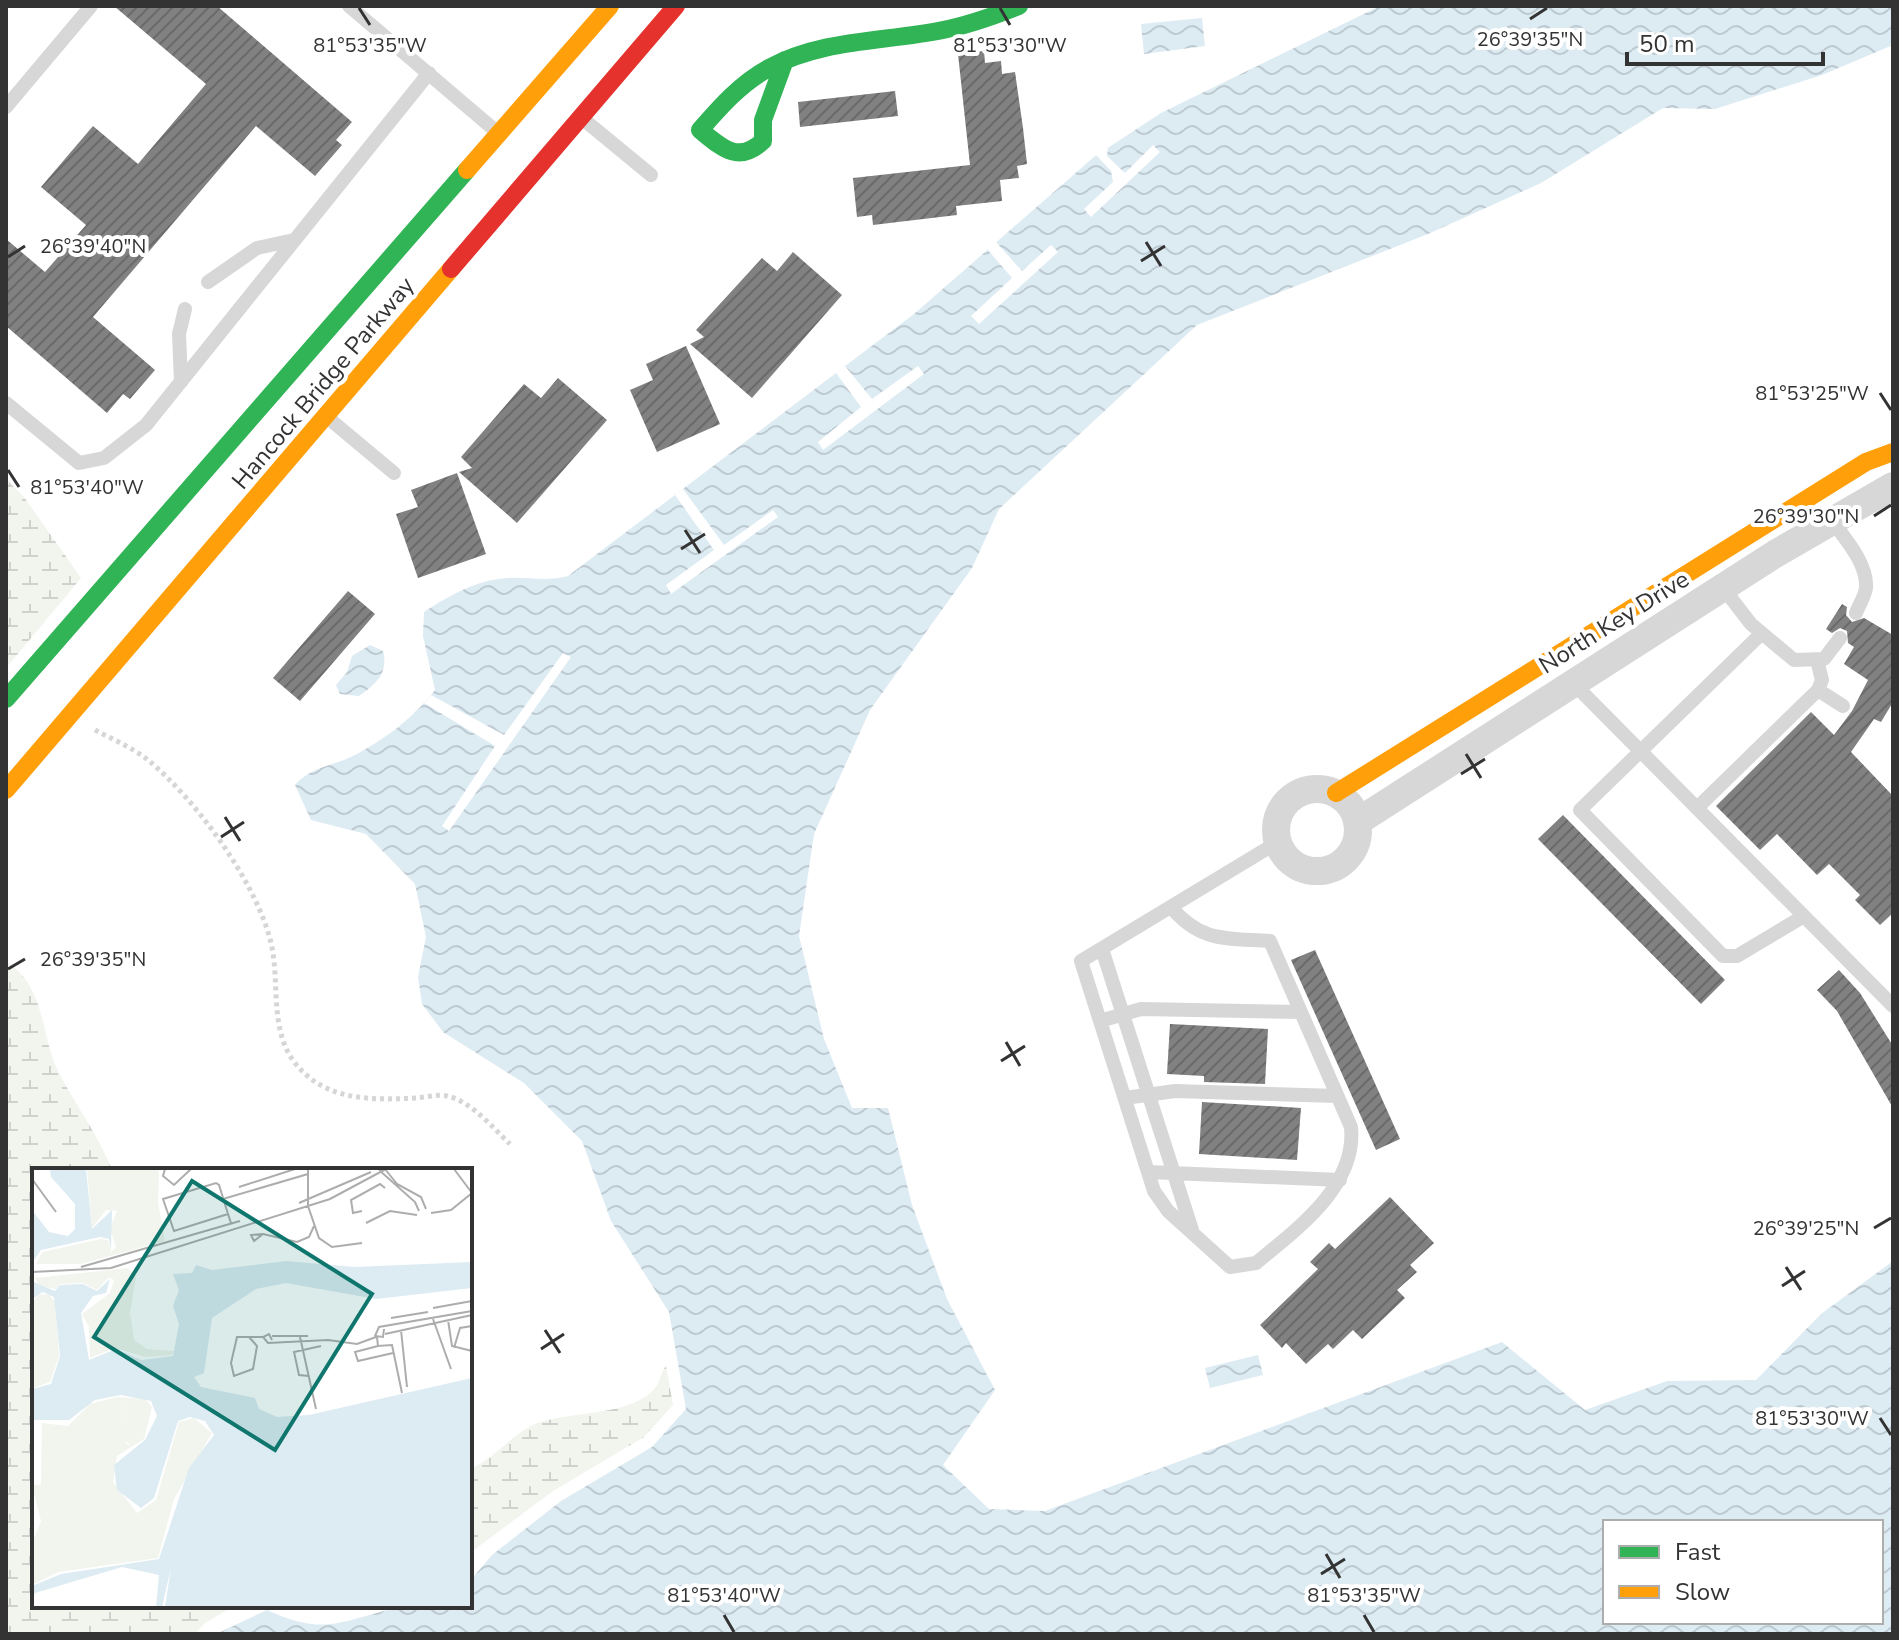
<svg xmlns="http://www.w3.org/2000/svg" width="1899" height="1640" font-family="'Nunito Sans',sans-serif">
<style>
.wetland{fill:url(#wetland-marsh)}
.water{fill:url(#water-waves);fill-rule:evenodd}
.pier{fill:#fff}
.building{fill:url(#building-hatch)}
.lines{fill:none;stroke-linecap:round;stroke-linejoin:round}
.path{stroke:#d6d6d6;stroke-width:5;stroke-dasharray:4 4;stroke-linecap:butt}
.lane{stroke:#d7d7d7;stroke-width:14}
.street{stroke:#d7d7d7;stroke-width:28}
.fast{stroke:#30b455;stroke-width:18}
.slow{stroke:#ff9f0a;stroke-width:18}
.jam{stroke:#e5322d;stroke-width:18}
.ticks{fill:none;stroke:#333;stroke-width:3}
.labels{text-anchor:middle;stroke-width:8;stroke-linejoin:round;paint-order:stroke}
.street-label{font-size:24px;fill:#333;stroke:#fff}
.inset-road{fill:none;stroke:#adadad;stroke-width:2}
.view{fill:#0f766e;fill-opacity:0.15;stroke:#0f766e;stroke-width:4}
.inset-edge{fill:none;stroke:#333;stroke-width:4}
.ticks-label{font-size:20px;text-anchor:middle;fill:#333;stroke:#fff;stroke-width:8;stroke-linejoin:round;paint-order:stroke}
</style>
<defs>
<pattern id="wetland-marsh" width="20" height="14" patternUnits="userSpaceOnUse" patternTransform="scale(2)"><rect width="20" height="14" fill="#f1f5ed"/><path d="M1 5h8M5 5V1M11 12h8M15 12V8" fill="none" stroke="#cfd2cc"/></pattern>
<pattern id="water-waves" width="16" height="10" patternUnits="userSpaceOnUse" patternTransform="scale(2)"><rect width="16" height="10" fill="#ddebf3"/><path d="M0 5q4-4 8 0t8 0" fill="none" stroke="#becad1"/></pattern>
<pattern id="building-hatch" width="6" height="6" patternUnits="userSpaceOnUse" patternTransform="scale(2)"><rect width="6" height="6" fill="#818181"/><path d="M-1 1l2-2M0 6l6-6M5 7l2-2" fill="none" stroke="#6a6a6a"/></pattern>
</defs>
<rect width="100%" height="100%" fill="#fff"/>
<path class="wetland" d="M6 479 24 497 81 578 6 668Z
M6 962C46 986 40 1034 58 1071 75 1105 98 1134 112 1170H34V1606H234L205 1623 195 1634H6Z
M666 1366 673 1405 644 1437 553 1491 470 1553V1469C494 1459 508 1438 531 1426 563 1410 631 1418 655 1388 661 1382 660 1373 666 1366Z"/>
<path class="water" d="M1380 6H1893V45L1822 75 1715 109 1663 108 1541 183 1428 234 1197 325 999 509 972 568 870 710 814 834 799 936 824 1039 852 1108H888L912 1205 947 1299 995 1390 943 1465 989 1509 1045 1511 1502 1342 1585 1410 1667 1381 1756 1380 1821 1314 1893 1261V1634H216L267 1610C330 1640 347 1616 408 1606 428 1603 450 1606 470 1606V1581L492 1555 561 1501 652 1447 686 1409 669 1312 611 1221 582 1141 524 1083 443 1032 422 1004 418 977 426 937 415 884 366 834 311 820 295 785C311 766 335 766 357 754 388 737 413 718 435 690L423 636 424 612C446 598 472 582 499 579 523 575 544 583 568 576L914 314 1094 157 1161 113ZM1605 1522H1881V1622H1605Z
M1202 18 1205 46 1144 54 1141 24Z
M370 645 383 651C389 673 375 685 359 696L340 694 336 685 347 672 352 656Z
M1258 1355 1263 1375 1210 1388 1205 1368Z"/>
<path class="pier" d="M1153 145 1160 152 1091 217 1084 209 1113 182 1111 171 1096 155 1108 147 1107 156 1125 173Z
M996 242 1022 271 1051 245 1058 252 979 324 971 316 1012 278 987 249Z
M845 366 872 399 918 366 924 374 823 450 818 442 861 407 836 373Z
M683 489 724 545 773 510 778 517 671 594 666 585 714 550 675 495Z
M563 653 571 657 449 831 442 826 495 746 424 703 431 695 504 735Z"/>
<path class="building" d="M114 6H217L352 122 336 140 342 145 315 176 256 126 93 317 155 370 130 399 123 394 107 413 6 326V239L45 272 86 225 41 187 93 126 138 164 206 84Z
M984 51 985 63 1001 61 1002 74 1015 72 1023 128 1027 164 1017 166 1019 178 1000 180 1002 201 956 206 957 215 898 222 873 225 872 215 857 217 853 178 970 165 958 54Z
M895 91 898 116 800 127 798 102Z
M793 252 842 295 752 398 690 344 704 337 696 330 762 258 777 271Z
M686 346 720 424 657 452 630 390 653 380 646 364Z
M558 378 607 420 517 523 459 472 472 468 461 457 524 384 541 398Z
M457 473 486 554 418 578 396 514 418 507 411 490Z
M348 591 375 614 300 701 273 678Z
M1842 604 1847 607 1846 615 1852 622 1864 618 1893 635V702L1881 722 1874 719 1851 752 1893 796V913L1880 925 1855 900 1860 895 1829 864 1817 875 1777 834 1760 850 1716 806 1811 712 1834 735 1852 711 1868 680 1844 664 1854 647 1848 643 1847 631 1840 628 1832 633 1826 629Z
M1563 815 1725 980 1701 1004 1538 839Z
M1315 950 1400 1139 1376 1150 1291 960Z
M1839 970 1860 993 1893 1046V1108L1837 1011 1817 990Z
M1170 1024 1268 1029 1265 1084 1204 1082V1076L1167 1074Z
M1202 1102 1301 1108 1297 1160 1199 1154Z
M1390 1197 1434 1243 1410 1265 1417 1272 1397 1290 1405 1298 1362 1339 1353 1330 1333 1349 1328 1344 1306 1364 1286 1343 1282 1348 1260 1325 1318 1269 1310 1262 1329 1243 1335 1249Z"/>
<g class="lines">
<path class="path" d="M95 730C112 739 133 748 148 760 195 799 254 879 270 939 281 978 268 1029 295 1063 326 1102 372 1100 417 1098 426 1097 439 1094 447 1096 471 1101 493 1128 510 1144"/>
<path class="lane" d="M349 6 497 132
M6 107 91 6
M583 119 651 175
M208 282 257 248 294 240
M181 382 179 334 185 309
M6 403 79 463 104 458 146 425 429 73
M327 417 394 473
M1829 517C1843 536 1868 563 1866 588 1865 596 1859 605 1856 613
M1720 584 1751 624 1794 660 1824 659 1840 638
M1761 634 1580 810 1723 956H1737L1804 916
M1572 682 1893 1006
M1818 690 1843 706
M1697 808 1818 690 1822 680 1817 660
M1171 907C1201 943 1227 938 1270 941L1351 1127C1357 1186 1297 1229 1256 1263L1230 1267 1168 1211 1154 1191 1081 961 1278 842
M1102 949 1192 1230
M1100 1021 1141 1009 1301 1012
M1125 1098 1175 1091 1337 1096
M1148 1172 1340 1180"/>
<path class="street" d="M1276 830a41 41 0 1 1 82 0a41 41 0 1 1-82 0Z
M1357 822 1775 554 1893 486"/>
<path class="fast" d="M785 60 763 120V141C738 164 722 148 700 130 720 107 741 83 769 68 822 39 884 42 943 30 969 25 994 16 1019 6
M6 699 467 170"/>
<path class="slow" d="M467 170 610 6
M6 790 451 269
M1336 793 1866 462 1893 452"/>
<path class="jam" d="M451 269 676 6"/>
</g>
<path class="ticks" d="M359 8 370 25M1000 8 1010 25M1530 19 1547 8M1146 242 1161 266M8 257 25 246M1141 261 1165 246M1880 393 1891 410M8 470 19 487M1874 516 1891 505M685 530 700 553M681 549 705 534M1466 754 1481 778M1461 774 1485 759M225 817 240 841M221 837 244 822M8 969 25 959M1006 1042 1020 1066M1001 1061 1025 1046M1874 1228 1891 1218M1786 1267 1801 1290M1782 1286 1805 1271M545 1330 560 1353M541 1349 564 1334M1880 1418 1891 1435M1326 1554 1340 1578M1321 1574 1345 1559M724 1615 734 1632M1364 1615 1374 1632"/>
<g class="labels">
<g class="street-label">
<text transform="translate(323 383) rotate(-50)" y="8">Hancock Bridge Parkway</text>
<text transform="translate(1614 622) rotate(-32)" y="8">North Key Drive</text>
</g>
</g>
<g transform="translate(32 1168)">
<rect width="440" height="440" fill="#fff"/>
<path d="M85 229 92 235 94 275 99 279 85 288 81 314 105 345 124 332 147 254 162 250 180 265 142 331 126 390 26 404 0 417V375L9 353 0 317H9L10 255 36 258 58 236Z" fill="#f1f5ed"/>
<path d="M55 1H127L126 35 133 73 49 96H4L10 84 69 71 76 72 79 84 84 79 78 60 85 43 74 42 60 60ZM96 100 104 109 98 145 102 172 115 181 142 183 140 187 113 189 83 180 58 190 57 159 50 146 78 125 82 112 77 109 65 122 51 115 28 116 24 121 8 118 3 110ZM17 126 23 134 27 188 18 214 1 220 0 135 6 127ZM85 229 113 231 120 239 112 271 99 279 93 271 92 235Z" fill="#f1f5ed"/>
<path d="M18 1H54L60 61 80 42 79 83 77 71 68 69 9 82 2 92V114L23 123 28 117 51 116 65 123 78 111 74 125 61 128 49 145 57 192 84 181 109 192 141 188 147 156 141 138 147 122 141 106 160 105 164 97 180 102 254 93 322 99 440 94V120L344 131 254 115 224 121 180 150 172 205 162 209 169 219 223 230 227 241 245 249 277 247 440 210V439H133L139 400 130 439H124L127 407 90 399 3 425 0 433V418L29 406 127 391 157 300 182 267 173 253 158 249 146 253 122 330 109 340 85 322 82 297 113 272 125 248 119 233 89 227 63 232 37 252H1L0 221 19 216 28 188 22 129 11 124 0 131V42L17 64 36 68 43 61V36L19 9Z" fill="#ddebf3"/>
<path class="inset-road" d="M133 1 131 8 142 17 159 1M276 1V38L287 70 300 79 330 75M353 1 365 16 389 29 394 41M422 1 440 25M347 2 383 34 387 43M0 11 24 44M207 19 263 1M191 31 276 6M267 35 339 4M330 43 321 45 319 32 348 16 353 20M399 45 419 42 440 25M196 46 142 63 131 31 184 15 187 17 196 46 199 55M334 55 358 43 385 47M231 66 222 73 219 67 231 66 265 74 277 69 282 58M49 99 208 53M0 104 79 100 298 31 354 1M401 140 440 133M359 150 396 144M401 151 419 201M416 152 420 178 440 183M352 161 351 169 343 168 347 159 440 143M369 162 375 219M353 166 440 147M240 168H276M217 169 225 178 221 201 202 208 199 195 205 169H231M268 169 284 241M345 169 346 178 360 177 370 225M240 172 237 166 231 169 236 175 296 172 325 176 344 169M346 178 323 184 326 193 361 185M422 180 428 160 440 158M277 208 267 207 262 184 289 178"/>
<path class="view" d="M160 13 340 126 243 282 62 169Z"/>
<rect width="440" height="440" class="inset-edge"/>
</g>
<g class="ticks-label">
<text x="1530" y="46">26°39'35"N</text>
<text x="370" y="52">81°53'35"W</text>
<text x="1010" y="52">81°53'30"W</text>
<text x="93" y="253">26°39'40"N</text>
<text x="1812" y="400">81°53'25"W</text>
<text x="87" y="494">81°53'40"W</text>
<text x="1806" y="523">26°39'30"N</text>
<text x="93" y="966">26°39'35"N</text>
<text x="1806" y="1235">26°39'25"N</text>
<text x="1812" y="1425">81°53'30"W</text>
<text x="724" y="1602">81°53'40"W</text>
<text x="1364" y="1602">81°53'35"W</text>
</g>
<rect width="1899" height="1640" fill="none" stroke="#333333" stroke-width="16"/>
<rect x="1603" y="1520" width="280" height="104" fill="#ffffff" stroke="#adadad" stroke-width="2"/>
<rect x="1619" y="1546" width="40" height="12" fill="#30b455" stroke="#adadad" stroke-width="2"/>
<text x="1675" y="1560" font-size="24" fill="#333333">Fast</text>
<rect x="1619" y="1586" width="40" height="12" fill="#ff9f0a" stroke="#adadad" stroke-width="2"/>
<text x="1675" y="1600" font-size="24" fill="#333333">Slow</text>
<path d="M1627 52v12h196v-12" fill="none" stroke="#333333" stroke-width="4"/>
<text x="1639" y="52" font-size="24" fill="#333333" stroke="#ffffff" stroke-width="6" paint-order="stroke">50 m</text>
</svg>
